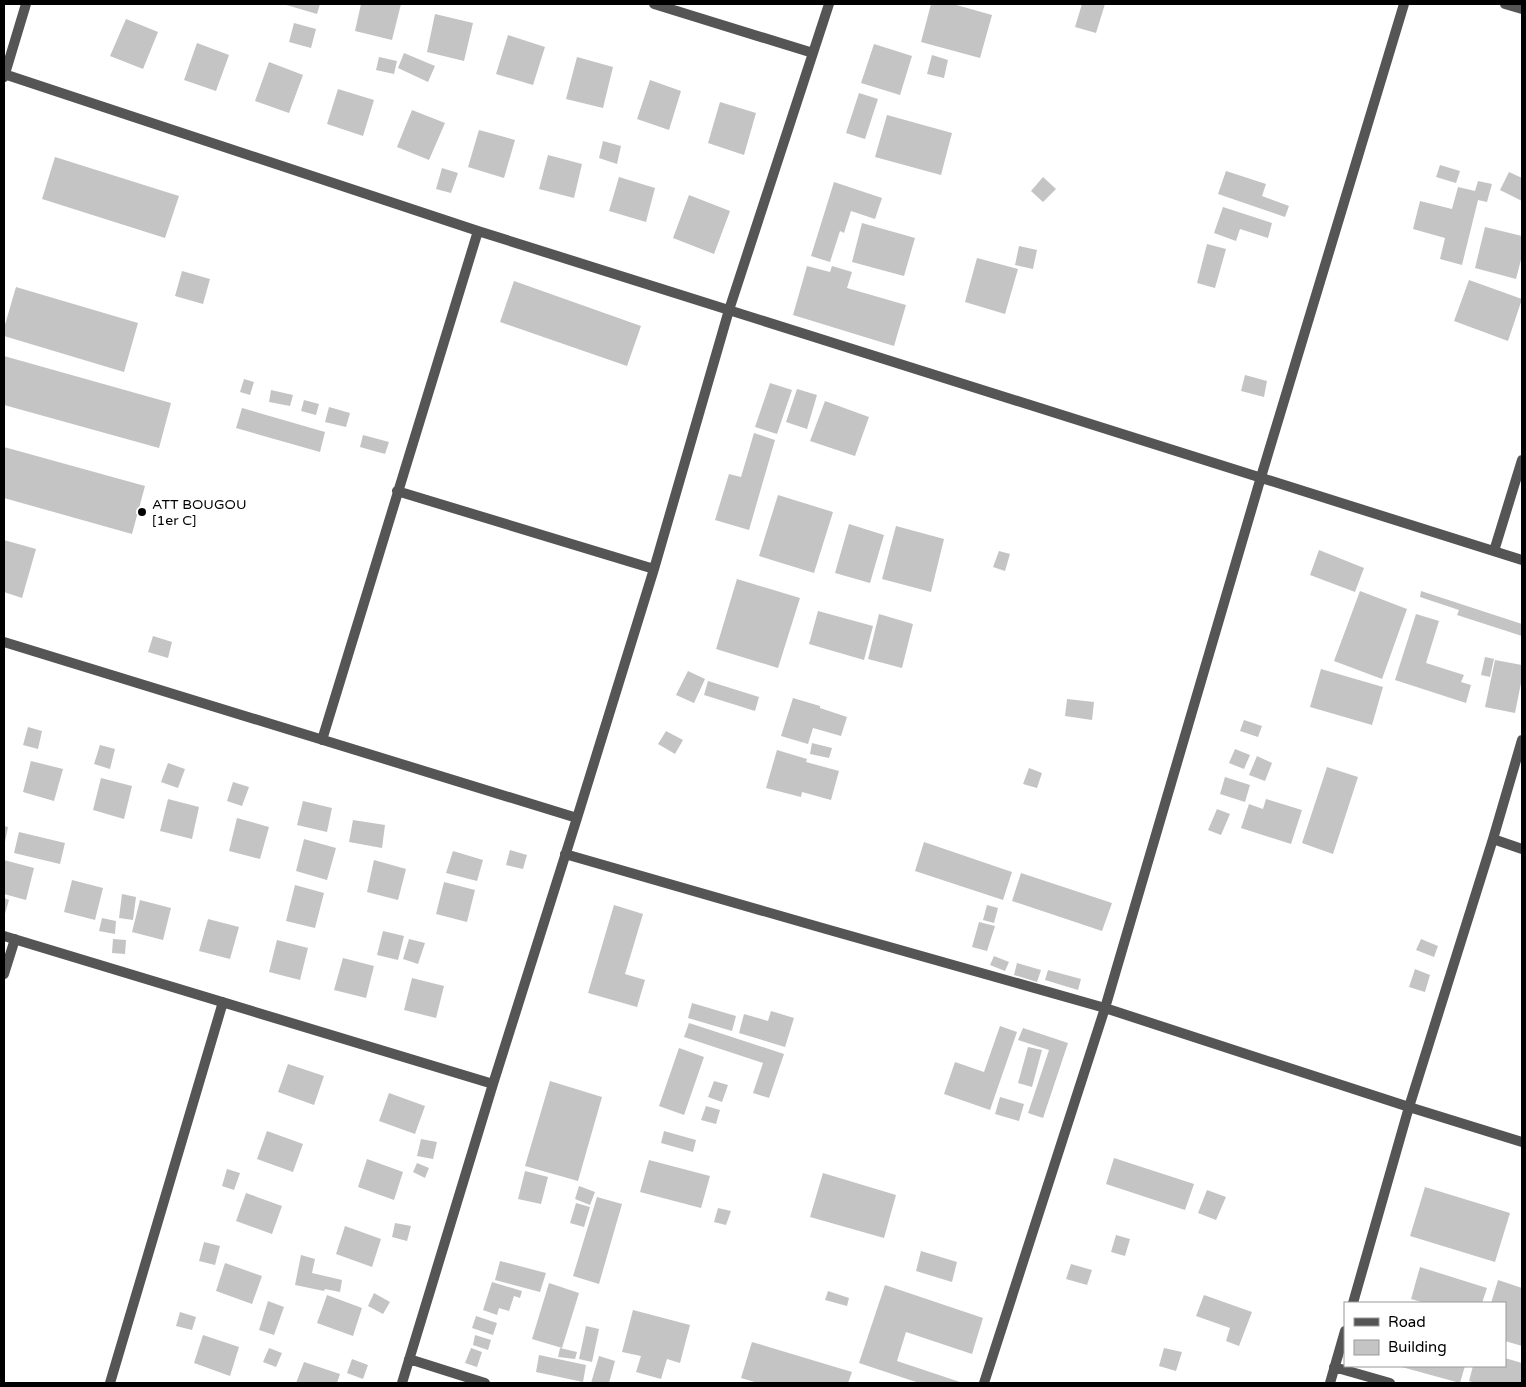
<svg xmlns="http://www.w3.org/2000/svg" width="1526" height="1387" font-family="'Varela Round',sans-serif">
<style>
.building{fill:#c4c4c4}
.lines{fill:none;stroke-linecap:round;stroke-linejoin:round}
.minor{stroke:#555;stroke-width:10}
.poi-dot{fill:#000;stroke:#fff;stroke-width:2}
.labels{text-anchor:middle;stroke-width:5;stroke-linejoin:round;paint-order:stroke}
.poi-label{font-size:14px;fill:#000;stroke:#fff;text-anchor:start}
</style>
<rect width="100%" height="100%" fill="#fff"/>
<path class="building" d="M283 4H320L317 14Z
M361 4H401L392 40 355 31Z
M931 4H953L992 15 980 58 921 42Z
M1082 4H1105L1096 33 1075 27Z
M435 14 473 23 464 61 427 52Z
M126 19 158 32 143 69 110 56Z
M294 23 316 29 311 48 289 42Z
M508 35 545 47 533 85 496 74Z
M197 43 229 55 216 91 184 80Z
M874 44 912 56 900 95 861 83Z
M404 53 435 66 428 82 398 68Z
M932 55 948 60 944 78 927 74Z
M379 57 397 61 394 74 376 70Z
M577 57 613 67 603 108 566 99Z
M269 62 303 75 289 113 255 101Z
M650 80 681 91 669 130 637 119Z
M338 89 374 100 363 136 327 124Z
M859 93 878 99 865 139 846 133Z
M720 102 756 113 744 155 708 143Z
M412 110 445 123 429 160 397 147Z
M887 115 952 133 941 175 875 157Z
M479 130 515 140 504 178 468 167Z
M603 141 621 146 617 164 599 158Z
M548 155 582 164 574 198 539 189Z
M55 157 179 196 165 238 42 199Z
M1440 165 1460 171 1456 183 1436 177Z
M442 168 458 173 451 193 436 189Z
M1226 171 1266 184 1262 196 1289 206 1285 217 1218 194Z
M1509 172 1522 178V201L1500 190Z
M619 177 655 188 646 222 609 211Z
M1043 177 1056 189 1043 202 1031 191Z
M1478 181 1492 184 1487 202 1478 200 1462 265 1440 259 1445 238 1413 229 1420 201 1452 209 1458 187 1475 191Z
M834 182 882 198 875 219 851 211 844 233 840 231 830 262 811 256Z
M689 195 730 211 714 254 673 238Z
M1223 207 1272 223 1268 238 1240 229 1236 241 1214 233Z
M862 223 915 238 904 276 852 262Z
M1485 227 1522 236V256L1516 279 1475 268Z
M1207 244 1226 249 1215 288 1197 283Z
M1019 246 1037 250 1033 269 1015 265Z
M977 258 1018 269 1005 314 965 302Z
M807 266 830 272 832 266 852 272 847 288 906 305 894 346 793 315Z
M182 271 210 279 203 304 175 296Z
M1469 280 1522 299 1508 341 1454 321Z
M514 281 641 326 627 366 500 322Z
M16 287 138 323 124 372 4 336V328Z
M4 356 171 403 159 448 4 405Z
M1245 375 1267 381 1264 397 1241 391Z
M244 379 254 382 250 395 240 392Z
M770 383 792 390 777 434 755 427Z
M797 389 817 395 807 429 786 422Z
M271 390 293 395 290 406 269 402Z
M304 400 319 404 316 415 301 411Z
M825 401 869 417 855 456 810 441Z
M329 407 350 413 346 427 325 422Z
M242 408 325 432 320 452 236 428Z
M754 433 775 440 749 530 715 520 729 474 741 477Z
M363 435 389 442 385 454 360 447Z
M4 447 145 486 132 534 4 498Z
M778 495 833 512 814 573 759 556Z
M849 524 884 535 870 583 835 573Z
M896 526 944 539 931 592 882 579Z
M4 540 36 549 22 598 4 592Z
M1319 550 1364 568 1355 592 1310 575Z
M999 551 1010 554 1005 571 993 567Z
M737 579 800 598 778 668 716 649Z
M1360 591 1407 609 1382 679 1334 661Z
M1421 591 1522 624V636L1457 615 1459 610 1420 597Z
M818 611 873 626 864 660 809 644Z
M879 614 913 624 902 668 868 659Z
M1416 614 1439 621 1426 663 1464 675 1461 682 1471 685 1466 703 1395 680Z
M153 636 172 642 168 658 148 652Z
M1485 657 1494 659 1490 677 1481 675Z
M1495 660 1522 665V678L1515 713 1485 707Z
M1321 669 1383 687 1372 725 1310 707Z
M688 671 705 679 694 703 676 695Z
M708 681 759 697 755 711 704 695Z
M793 698 820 706V708L847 717 841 736 813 728 808 744 781 736Z
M1067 699 1094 702 1092 720 1065 716Z
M1244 720 1262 726 1258 737 1240 731Z
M28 727 42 731 38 749 23 745Z
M666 731 683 740 675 754 658 744Z
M812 743 832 748 829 758 810 754Z
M100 745 115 749 110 769 94 764Z
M1235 749 1250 755 1244 769 1229 763Z
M777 750 807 759 806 762 839 771 831 800 802 792 801 797 766 788Z
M1257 756 1272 763 1265 781 1249 775Z
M31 761 63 769 54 801 23 792Z
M168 763 185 769 178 788 161 782Z
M1327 767 1358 777 1333 854 1302 843Z
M1029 768 1042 773 1037 788 1023 784Z
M1225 777 1250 785 1245 802 1220 794Z
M101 778 132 786 124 819 93 810Z
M233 782 249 787 242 806 227 801Z
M168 799 199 807 192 839 160 831Z
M1266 799 1302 810 1291 844 1241 828 1249 804 1263 809Z
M303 801 332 808 327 832 297 825Z
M1217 809 1230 814 1221 835 1208 830Z
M237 818 269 827 260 859 229 851Z
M353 820 385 825 382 848 349 842Z
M4 826 8 827 5 842H4Z
M19 832 65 843 60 864 14 853Z
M304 839 336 848 327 880 296 871Z
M924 842 1012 872 1003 900 915 871Z
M510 850 527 855 523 869 506 865Z
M453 851 483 860 477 881 446 873Z
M4 860 34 868 26 900 4 894Z
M374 860 406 869 398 900 367 892Z
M1021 873 1112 903 1102 931 1012 901Z
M72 880 103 888 95 920 64 912Z
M444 882 475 890 467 922 436 914Z
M295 885 324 893 315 928 286 921Z
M122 894 136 897 133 920 119 918Z
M4 898 9 900 4 917Z
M140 900 171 908 163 940 132 932Z
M614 905 643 914 625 974 645 980 637 1007 588 993Z
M987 905 998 908 994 923 983 920Z
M102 918 116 921 115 934 99 931Z
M208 919 239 927 230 959 199 951Z
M979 922 995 926 987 951 972 947Z
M383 931 404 936 398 960 377 955Z
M113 939 126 940 125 954 112 953Z
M409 939 425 943 418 964 403 959Z
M1421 939 1438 946 1434 957 1416 950Z
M277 940 308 948 300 980 269 972Z
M994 956 1009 962 1005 971 990 965Z
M343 958 374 966 366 998 334 990Z
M1017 963 1041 970 1037 982 1014 975Z
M1415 969 1430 975 1425 992 1409 987Z
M1048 970 1081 979 1078 990 1045 980Z
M412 978 444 986 436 1018 404 1010Z
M692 1003 736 1016 732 1031 688 1018Z
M771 1011 794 1018 785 1047 739 1033 744 1014 768 1021Z
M689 1023 784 1054 769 1098 753 1093 763 1063 684 1037Z
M1000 1026 1017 1032 990 1110 944 1094 955 1062 984 1072Z
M1023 1028 1068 1043 1043 1118 1028 1113 1049 1050 1018 1040Z
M1028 1047 1042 1050 1032 1087 1018 1083Z
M679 1048 704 1057 684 1115 659 1106Z
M288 1064 324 1076 314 1105 278 1092Z
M550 1081 602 1097 578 1181 525 1166Z
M714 1081 728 1085 722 1102 708 1097Z
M389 1093 425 1106 415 1134 379 1121Z
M1000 1097 1024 1104 1019 1121 995 1114Z
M706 1106 720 1110 716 1124 701 1120Z
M267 1131 303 1144 293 1172 257 1159Z
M664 1131 696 1140 693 1152 661 1143Z
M421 1139 437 1142 433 1159 417 1156Z
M1114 1158 1194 1184 1185 1210 1106 1184Z
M367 1159 403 1172 394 1200 358 1187Z
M649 1160 710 1176 701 1208 640 1192Z
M417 1163 429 1168 425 1178 413 1172Z
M227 1169 240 1173 234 1190 222 1186Z
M525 1171 548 1177 541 1204 518 1199Z
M823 1173 896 1195 884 1238 810 1217Z
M579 1186 595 1192 590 1205 575 1199Z
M1425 1187 1510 1213 1495 1262 1410 1236Z
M1207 1190 1226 1197 1216 1220 1198 1213Z
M246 1193 282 1206 272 1234 236 1221Z
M597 1197 622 1204 599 1284 573 1276Z
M576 1203 590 1207 584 1227 570 1223Z
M718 1208 731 1211 726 1225 714 1222Z
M395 1223 411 1226 407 1241 392 1237Z
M345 1226 381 1239 372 1267 336 1254Z
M1116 1235 1130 1239 1125 1256 1111 1252Z
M204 1242 220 1246 215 1265 199 1261Z
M921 1251 957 1262 952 1282 916 1271Z
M301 1255 315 1259 312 1273 342 1280 340 1292 325 1289 324 1291 295 1285Z
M500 1261 546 1273 540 1292 495 1280Z
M225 1263 262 1276 252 1304 216 1291Z
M1071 1264 1092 1270 1087 1285 1066 1279Z
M1420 1267 1487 1288 1482 1303H1425L1411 1299Z
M1498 1280 1522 1288V1346L1505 1341V1303H1491Z
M492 1282 522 1291 520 1298 514 1296 509 1311 499 1308 497 1315 483 1310Z
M549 1283 579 1293 562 1348 532 1339Z
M885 1285 983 1318 972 1354 906 1332 897 1361 963 1383H919L859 1363Z
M828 1291 849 1298 847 1306 825 1300Z
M374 1293 390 1302 383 1314 368 1306Z
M327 1295 362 1308 353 1336 317 1323Z
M1204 1295 1252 1312 1239 1346 1226 1341 1230 1328 1196 1316Z
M268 1301 284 1307 274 1335 259 1330Z
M633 1310 690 1325 680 1363 667 1359 661 1379 636 1372 641 1356 622 1352Z
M180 1312 196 1317 192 1330 176 1326Z
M476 1316 497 1323 493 1335 472 1328Z
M586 1326 599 1329 592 1362 579 1359Z
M203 1335 239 1347 230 1376 194 1363Z
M475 1335 491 1340 488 1350 473 1345Z
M752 1342 852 1372 848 1383H758L741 1378Z
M269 1348 282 1353 276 1367 263 1362Z
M471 1348 482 1352 477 1367 465 1363Z
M560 1348 577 1352 575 1359 558 1357Z
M1164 1348 1182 1352 1176 1371 1159 1366Z
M539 1355 586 1365 583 1382 536 1372Z
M599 1356 615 1361 609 1383H591Z
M1505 1358 1522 1363V1383H1475L1469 1381 1473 1366H1505Z
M352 1359 368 1365 363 1379 347 1373Z
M304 1362 340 1374 337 1383H296Z
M1398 1366H1465L1460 1383Z"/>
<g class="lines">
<path class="minor" d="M654 4 813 53
M1505 4 1522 9
M4 74 478 231 1522 560
M4 77 26 4
M397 491 654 569
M1494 551 1522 460
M4 642 577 818
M322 740 478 231
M1493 839 1522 849
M565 854 826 929 1105 1008 1409 1107 1522 1142
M4 936 493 1084
M4 974 15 939
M1353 1303 1409 1107 1493 839 1522 740
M409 1359 485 1383
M1334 1367 1390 1383
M110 1383 223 1002
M402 1383 493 1084 577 818 654 569 729 310 829 4
M984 1383 1105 1008 1261 477 1404 4
M1330 1383 1345 1331"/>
</g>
<circle class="poi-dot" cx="142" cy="512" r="5"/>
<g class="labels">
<g class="poi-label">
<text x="152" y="509">ATT BOUGOU<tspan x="152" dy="16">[1er C]</tspan></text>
</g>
</g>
<rect width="1526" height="1387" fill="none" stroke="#000000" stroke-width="10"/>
<rect x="1344" y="1302" width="162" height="65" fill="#ffffff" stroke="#999999"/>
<rect x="1354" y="1318" width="25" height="8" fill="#555555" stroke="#999999"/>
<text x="1388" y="1327" font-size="15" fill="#000000">Road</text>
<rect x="1354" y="1340" width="25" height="15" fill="#c4c4c4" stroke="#999999"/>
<text x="1388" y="1352" font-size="15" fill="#000000">Building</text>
</svg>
